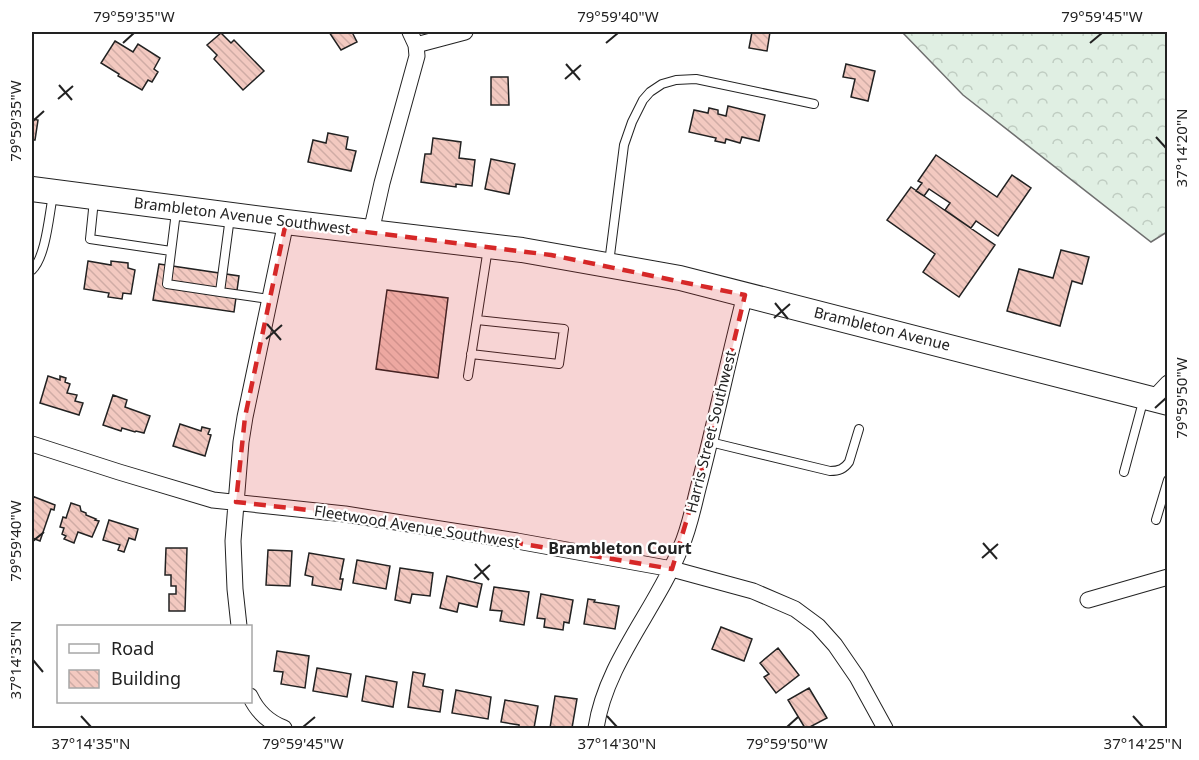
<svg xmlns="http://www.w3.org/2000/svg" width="1199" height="760" font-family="'Noto Sans',sans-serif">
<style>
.forest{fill:url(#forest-crowns);stroke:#6f6f6f;stroke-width:1.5}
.building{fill:url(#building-back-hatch);stroke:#222;stroke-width:1.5}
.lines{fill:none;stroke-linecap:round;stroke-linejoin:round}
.service-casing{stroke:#222;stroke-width:10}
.minor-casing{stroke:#222;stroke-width:17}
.primary-casing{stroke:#222;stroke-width:26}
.service{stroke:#fff;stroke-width:8}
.minor{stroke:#fff;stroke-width:15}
.primary{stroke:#fff;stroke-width:24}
.marked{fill:#d62828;fill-opacity:0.2;stroke:#d62828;stroke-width:4.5;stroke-dasharray:12 8;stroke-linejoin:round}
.ticks{fill:none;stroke:#222;stroke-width:2}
.labels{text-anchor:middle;stroke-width:4.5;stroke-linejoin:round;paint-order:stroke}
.street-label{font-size:15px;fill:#222;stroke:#fff}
.neighbourhood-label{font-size:16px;font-weight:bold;fill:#222;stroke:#fff}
.neatline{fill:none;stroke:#222;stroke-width:2}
.ticks-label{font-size:15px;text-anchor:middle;fill:#222}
</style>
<defs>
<pattern id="forest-crowns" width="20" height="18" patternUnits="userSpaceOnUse" patternTransform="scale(1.5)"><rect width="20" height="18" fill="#e0efe3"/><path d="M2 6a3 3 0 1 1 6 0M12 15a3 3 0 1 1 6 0" fill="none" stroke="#c0cdc2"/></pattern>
<pattern id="building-back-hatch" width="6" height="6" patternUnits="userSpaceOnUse" patternTransform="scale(1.5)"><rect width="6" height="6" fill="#f3c9c0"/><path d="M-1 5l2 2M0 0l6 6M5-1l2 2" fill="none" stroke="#d0aca5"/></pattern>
</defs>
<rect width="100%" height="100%" fill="#fff"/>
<path class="forest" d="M902 32H1167V232L1151 242 963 95Z"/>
<path class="building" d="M329 32H353L354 33 353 34 357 42 341 50Z
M752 32H770L767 51 749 48Z
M221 33 231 43 234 40 264 71 243 90 214 59 217 55 207 45Z
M115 41 133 52 138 44 160 58 154 69 158 72 152 82 148 80 142 90 118 76 119 74 101 63Z
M846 64 875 71 868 101 851 97 855 79 843 77Z
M491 77H508L509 105H491Z
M728 106 765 115 759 141 742 137 740 143 726 139 725 143 715 141 716 138 689 132 694 110 708 113 709 108 718 110V114L726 116Z
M32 119 38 120 35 140H32Z
M328 133 348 137 346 149 356 151 351 171 308 162 313 140 326 143Z
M433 138 461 142 459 158 475 160 472 186 456 184V187L421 182 425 154H431Z
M936 155 997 197 1012 175 1031 188 998 236 976 221 971 228 945 210 950 203 929 189 924 196 916 191 922 183 918 181Z
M491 159 515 164 509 194 485 189Z
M911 187 995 245 959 297 923 272 935 254 887 220Z
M1061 250 1089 257 1082 284 1072 281 1060 326 1007 311 1019 269 1053 278Z
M88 261 111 265V261L128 263V268L135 270 131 294 123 293 122 299 108 297 109 293 84 289Z
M159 264 239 276 234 312 153 300Z
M387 290 448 298 438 378 376 369Z
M48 376 60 380V376L66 378 65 382 70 384 67 393 77 395 75 401 83 403 79 415 40 403Z
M113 395 127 400 125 407 150 416 144 433 136 431 135 432 122 428 121 431 103 425Z
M180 424 201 431 202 427 210 429 208 434 211 435 205 456 173 446Z
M32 496 55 505 54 510 51 509 40 541 32 538Z
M71 503 80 506 81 511 86 513V515L96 519 95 520 99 521 92 537 78 532 74 543 64 539 66 536 62 534 64 528 60 527 63 517 66 518Z
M109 520 138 529 135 540 129 538 124 552 118 550 120 545 103 540Z
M166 548H187L185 611H169V594H176V586H171V575H165Z
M268 550 292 551 290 586 266 585Z
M309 553 344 559 340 579H343L341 590 312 585 313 577 305 575Z
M357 560 390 566 386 589 353 583Z
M400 568 433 573 430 596 412 594 410 603 395 600Z
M447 576 482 584 477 607 459 603 457 612 440 608Z
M494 587 529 592 524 625 500 621 502 611 490 610Z
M541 594 573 600 569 623 564 622 563 630 544 627 545 619 537 618Z
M588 599 595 600 594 602 619 606 615 629 584 624Z
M721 627 752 639 744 661 712 649Z
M778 648 799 675 776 693 764 677 769 674 760 663Z
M277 651 309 656 305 688 281 684 283 672 274 671Z
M317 668 351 674 347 697 313 691Z
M413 672 425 674 423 686 443 690 440 712 408 707Z
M366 676 397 682 393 707 362 701Z
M809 688 827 718 808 728H805L788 700Z
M456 690 491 697 488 719 452 713Z
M555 696 577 699 572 728H550Z
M505 700 538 706 534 728H519V725L501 722Z"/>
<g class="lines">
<g class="service-casing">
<path id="service" d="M94 200 90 239 171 251
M176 212 167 284 220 292 230 217
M609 263 624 145 632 122 643 100 650 92 662 84 676 80 696 79 814 104
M32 270C46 257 49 215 53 195
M220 292 269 299
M471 354 559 364 564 329 477 320
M468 376 488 248
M710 442 830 471C839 471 844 469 849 462L859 429
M1124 472 1144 398
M1156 520 1168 480"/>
</g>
<g class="minor-casing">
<path id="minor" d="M416 45 465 32
M371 232 382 183 417 56 416 45 410 32
M1153 399 1168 383
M32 444 119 472 213 500 345 514 517 541 672 569 753 591 795 609 818 626 835 645 857 677 885 728
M1088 600 1168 577
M239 626 235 589 233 541 241 442 245 417 286 222
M250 696C257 711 268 722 284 728
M596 728C606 662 657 608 681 547 690 527 694 503 700 481 716 419 729 357 745 295"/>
</g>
<g class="primary-casing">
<path id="primary" d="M32 189 286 222 522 250 680 278 1168 403"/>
</g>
<use href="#service" class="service"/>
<use href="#minor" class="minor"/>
<use href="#primary" class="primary"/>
</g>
<path class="marked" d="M286 222 551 255 745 295 710 442 672 569 345 514 236 502 245 417Z"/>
<path class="ticks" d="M123 43 134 33M606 43 618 33M1090 43 1102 33M566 64 580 80M565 79 581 65M59 85 72 100M58 99 73 86M33 121 44 111M1156 137 1166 148M775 303 788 319M774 318 790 304M267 324 281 340M266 339 282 325M1155 408 1166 398M33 541 44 532M983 543 997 559M982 558 998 544M475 564 489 580M474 579 490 565M33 660 43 672M81 716 91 727M607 716 617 727M1133 716 1143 727M303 727 315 717M787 727 798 717"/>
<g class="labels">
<g class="street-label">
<text transform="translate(242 216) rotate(7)" y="5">Brambleton Avenue Southwest</text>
<text transform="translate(882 329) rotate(14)" y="5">Brambleton Avenue</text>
<text transform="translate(711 432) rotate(-76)" y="5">Harris Street Southwest</text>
<text transform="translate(417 527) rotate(9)" y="5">Fleetwood Avenue Southwest</text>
</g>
<g class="neighbourhood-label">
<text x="620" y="554">Brambleton Court</text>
</g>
</g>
<rect width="1199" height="760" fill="none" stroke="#ffffff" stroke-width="66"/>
<rect x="57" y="625" width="195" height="78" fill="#ffffff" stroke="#a7a7a7" stroke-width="1.5"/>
<rect x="69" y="644" width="30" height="9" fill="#ffffff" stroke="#a7a7a7" stroke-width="1.5"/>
<text x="111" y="655" font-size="18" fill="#222222">Road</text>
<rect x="69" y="670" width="30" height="18" fill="url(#building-back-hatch)" stroke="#a7a7a7" stroke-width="1.5"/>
<text x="111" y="685" font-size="18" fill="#222222">Building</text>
<rect x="33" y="33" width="1133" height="694" class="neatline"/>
<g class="ticks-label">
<text x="134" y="22">79°59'35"W</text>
<text x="618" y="22">79°59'40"W</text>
<text x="1102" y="22">79°59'45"W</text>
<text transform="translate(16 121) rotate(-90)" y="5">79°59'35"W</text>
<text transform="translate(1182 148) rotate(-90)" y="5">37°14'20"N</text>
<text transform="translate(1182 398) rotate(-90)" y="5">79°59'50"W</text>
<text transform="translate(16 541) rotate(-90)" y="5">79°59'40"W</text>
<text transform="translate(16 660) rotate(-90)" y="5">37°14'35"N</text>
<text x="91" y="749">37°14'35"N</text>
<text x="303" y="749">79°59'45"W</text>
<text x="617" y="749">37°14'30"N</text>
<text x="787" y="749">79°59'50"W</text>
<text x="1143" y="749">37°14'25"N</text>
</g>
</svg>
